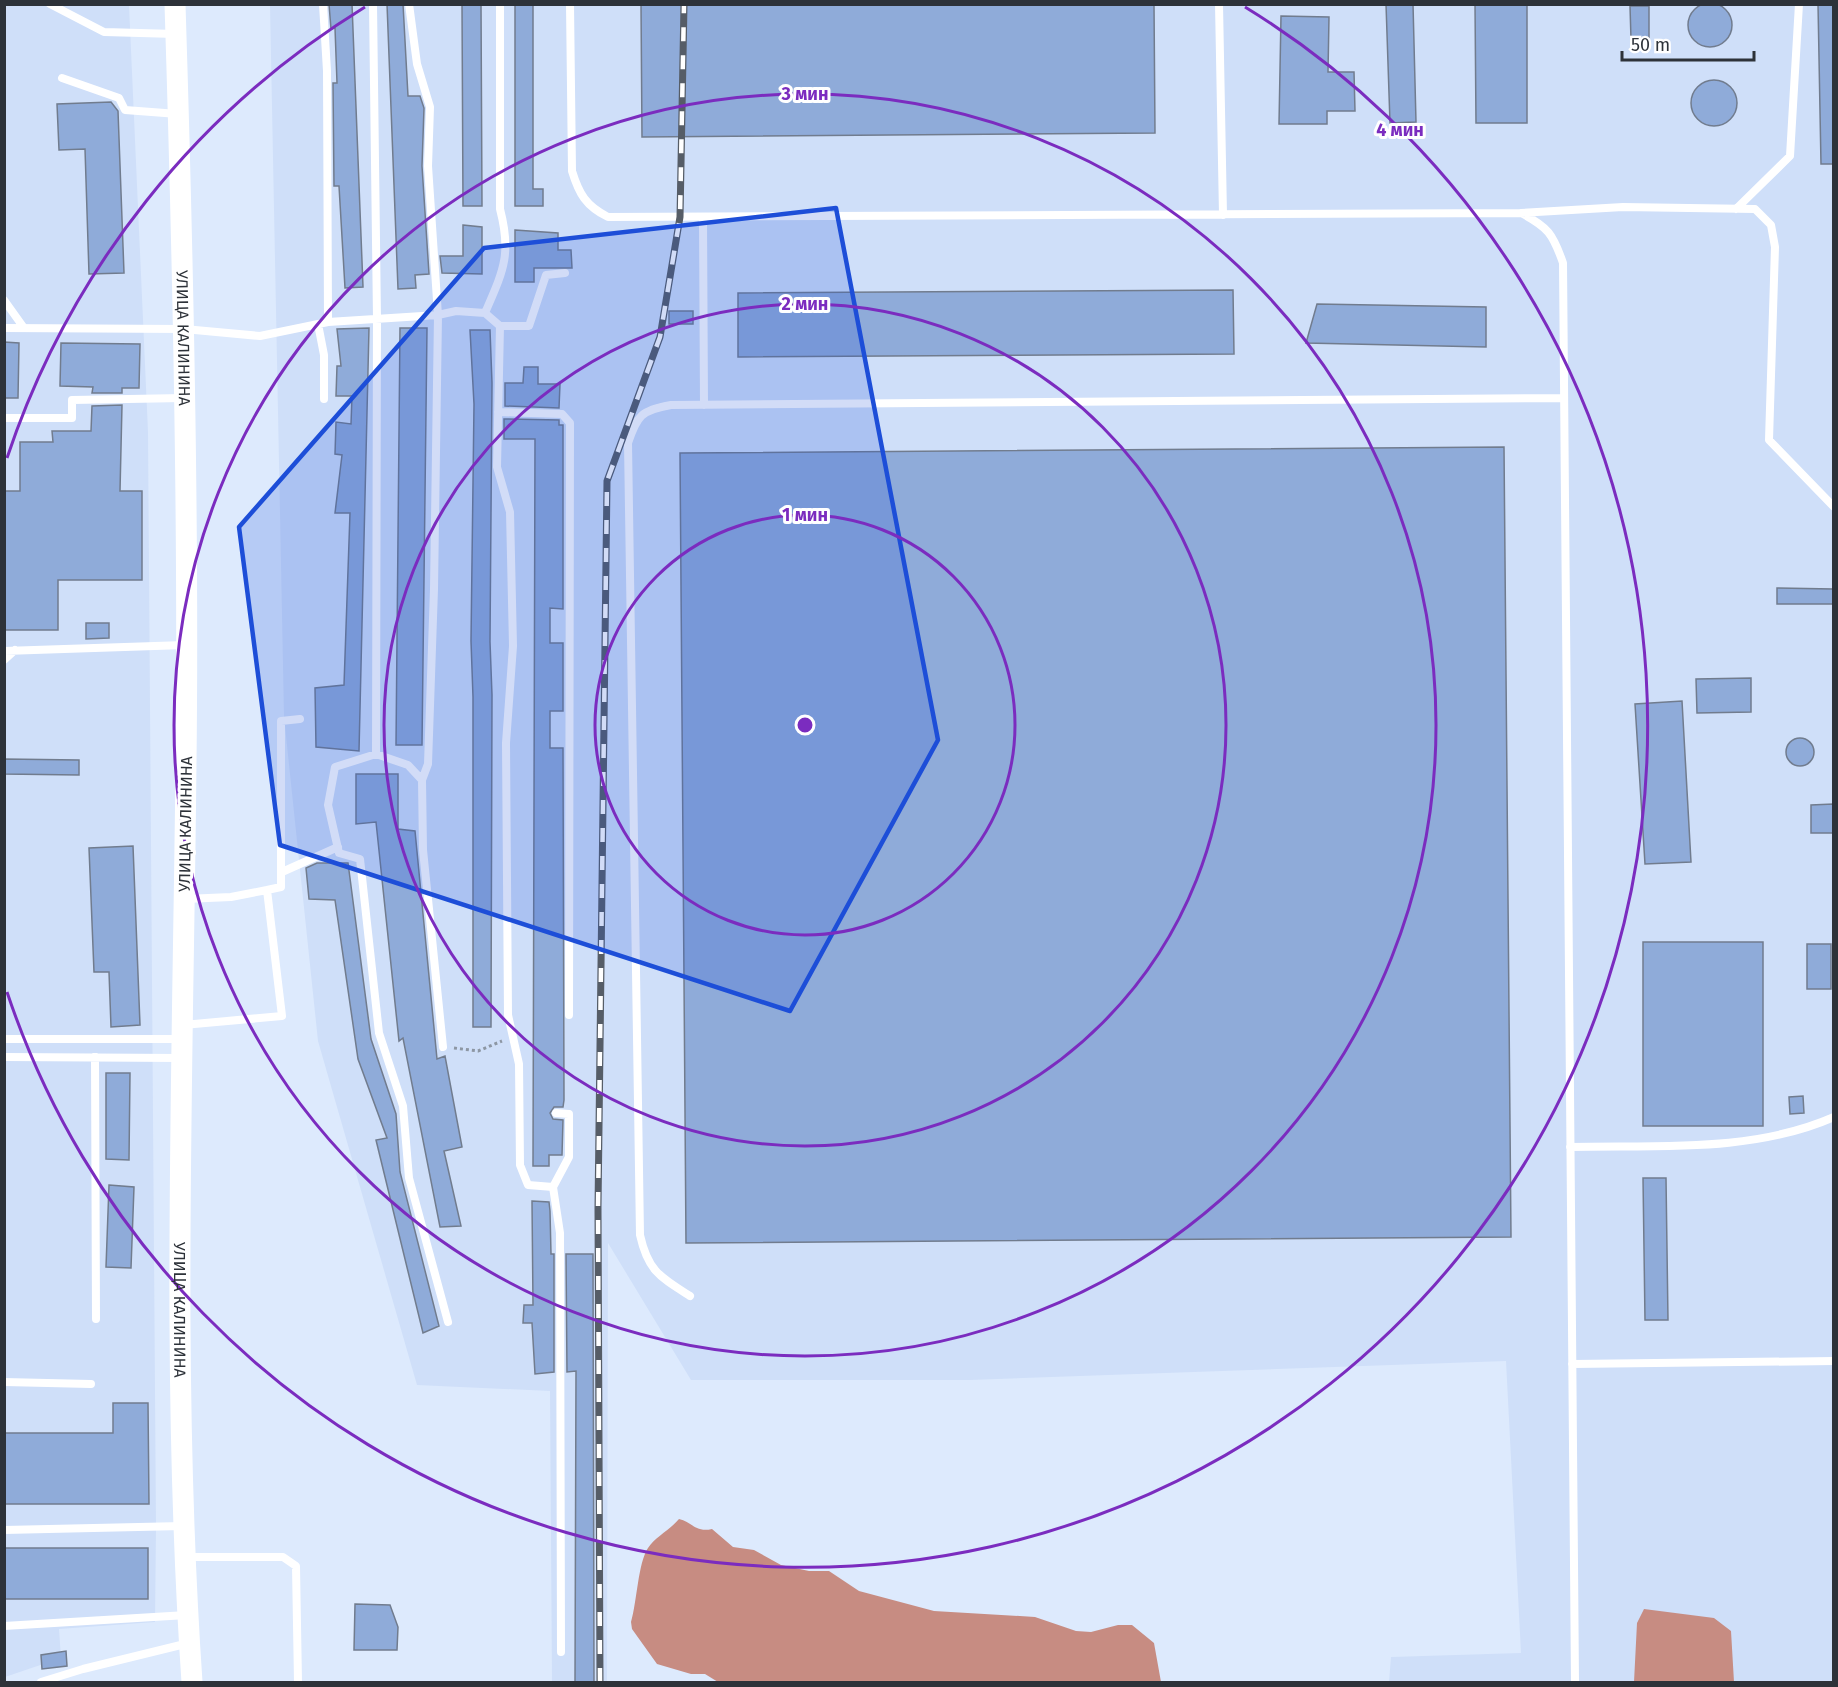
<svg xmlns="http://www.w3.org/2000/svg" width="1838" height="1687" font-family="'Fira Sans',sans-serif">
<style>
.built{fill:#cfdff9}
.water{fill:#c78c82}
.building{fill:#8fabd9;stroke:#717c8e;stroke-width:1.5}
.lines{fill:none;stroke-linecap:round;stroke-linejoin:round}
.path{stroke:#8d97a4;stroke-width:3;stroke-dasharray:3 3;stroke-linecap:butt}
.service{stroke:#fff;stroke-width:8}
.tertiary{stroke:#fff;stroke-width:21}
.rail-casing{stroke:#565d67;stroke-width:7}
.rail{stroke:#fff;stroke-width:4.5;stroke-dasharray:14;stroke-linecap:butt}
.marked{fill:#1d4ed8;fill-opacity:0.2;stroke:#1d4ed8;stroke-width:4.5;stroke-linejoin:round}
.ring{fill:none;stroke:#7b2cbf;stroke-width:3}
.labels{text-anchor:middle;stroke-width:6;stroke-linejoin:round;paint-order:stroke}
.street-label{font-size:16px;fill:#2d3239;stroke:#fff}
.centre{fill:#7b2cbf;stroke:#fff;stroke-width:3}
.ring-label{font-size:18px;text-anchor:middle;font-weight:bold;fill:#7b2cbf;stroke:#fff;stroke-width:6;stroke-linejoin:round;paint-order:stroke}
</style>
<rect width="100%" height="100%" fill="#ddeafd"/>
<path class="built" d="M4 5H129L148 432 156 1527 155 1622 59 1629 61 1658 5 1677Z
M270 5H1833V1682H1389L1391 1657 1521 1653 1506 1361 970 1380H691L608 1243 607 1682H552L550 1391 417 1385 318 1041 284 717Z"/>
<path class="water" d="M679 1519C692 1522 696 1533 712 1529L733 1547 754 1550 781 1565 809 1571H829L859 1591 934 1611 1035 1617 1076 1631 1091 1632 1118 1625H1132L1154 1643 1161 1682H718L705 1674H691L657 1664 632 1629 631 1622C637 1602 638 1563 648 1548 655 1537 670 1530 679 1519Z
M1644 1609 1714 1618 1731 1631 1734 1682H1634L1637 1623Z"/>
<path class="building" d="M1688 25a22 22 0 1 1 44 0a22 22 0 1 1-44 0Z
M329 4H352L363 287 345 288 339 186H334L333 83H337L335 28 331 29Z
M387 4H403L408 96H420L424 108 422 166 429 274 415 275 416 288 398 289Z
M462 4H481L482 206H463Z
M515 4H533V189H543V206H515Z
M641 4H1154L1155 133 642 137Z
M1386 4H1413L1416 122 1390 123Z
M1475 4H1527V123H1476Z
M1818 4H1833V164H1821Z
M1630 6H1649V39H1631Z
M1281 16 1329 17 1328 72H1354L1355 111H1327V124H1279Z
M1691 103a23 23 0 1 1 46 0a23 23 0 1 1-46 0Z
M111 102 118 111 124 273 89 274 85 149 59 150 57 104Z
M463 225 482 227V274L442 273 440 256H463Z
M515 230 558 233V250H571L572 268H534V282H515Z
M1233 290 1234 354 738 357V293Z
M1317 304 1486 307V347L1306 343Z
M669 311H693V324H669Z
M369 328 359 751 316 747 315 688 344 685 350 513H335L342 455 335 454 336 422 351 424 352 396H336L337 366H341L337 329Z
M400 328H427L422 745H396Z
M470 330H490L492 383 490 642 492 695 491 1027H473V697L471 641 474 404Z
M4 342 19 343 18 398H4Z
M61 343 140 344 139 388H122V393H92L93 387 60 386Z
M524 367H538V384H560L559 408 505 406V383H523Z
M122 405 120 491H142V580H58V630H4V491H20V442H53L52 431H91L92 406Z
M504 419 559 420V425H563V609L550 608V643H563V711H550V748H563L564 1100 563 1107H554L550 1113 553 1119 563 1120 562 1155H549V1166H533L535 439H504Z
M1504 447 1511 1237 686 1243 680 453Z
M1777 588 1833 589V604H1777Z
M86 623H109V638L86 639Z
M1751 678V712L1697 713 1696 679Z
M1682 701 1691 862 1645 864 1635 704Z
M1786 752a14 14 0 1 1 28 0a14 14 0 1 1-28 0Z
M4 759 79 760V775L4 774Z
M356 774H398V829L415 831 437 1059 445 1056 462 1147 444 1151 461 1226 440 1227 403 1038 399 1041 376 822 356 824Z
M1833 804V833H1811V805Z
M133 846 140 1025 111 1027 109 972H94L89 848Z
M317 863H348L371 1039 396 1114 400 1172 439 1326 423 1333 376 1140 387 1138 358 1059 335 900 309 899 306 868Z
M1643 942H1763V1126H1643Z
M1807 944H1831V989H1807Z
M106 1073H130L129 1160 106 1159Z
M1803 1096 1804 1113 1790 1114 1789 1097Z
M1643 1178H1666L1668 1320H1645Z
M109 1185 134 1187 131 1268 106 1267Z
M532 1201 549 1202 550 1211 551 1254H554V1372L535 1374 532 1323H523L524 1305H533Z
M566 1254H593L594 1683H575L576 1371 567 1372Z
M113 1403H148L149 1504H4V1433H113Z
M4 1548H148V1599H4Z
M355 1604 390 1605 398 1627 397 1650H354Z
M66 1651 67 1666 42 1669 41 1655Z"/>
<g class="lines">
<path class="path" d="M454 1048 478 1051 502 1041"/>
<path class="service" d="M50 4 104 32 176 34
M323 4 327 71 328 322
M373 4 377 319 376 754 335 767 328 805 339 853 360 859 379 1033 403 1106 409 1178 448 1322
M409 4 417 64 430 107 428 166 438 315 434 589 428 764 422 780
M570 4 572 171C579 194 586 206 608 217L1521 213C1548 227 1553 234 1563 263L1575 1682
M1219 4 1223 215
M62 78 119 98 125 110 178 114
M1736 209 1790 156 1799 4
M1521 213 1623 207 1755 209 1771 225 1775 247 1769 440 1834 507
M703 217 704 405
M4 300 24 328
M485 313C503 271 512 255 500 209V4
M318 324 324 355V399
M500 326H529L546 275 565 273
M4 328 184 329 260 336 328 322 438 315 456 311 485 313 500 326 497 467 510 512 513 646 506 743 508 1015 519 1064 520 1165 528 1185 553 1187 560 1233 561 1652
M498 412 562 414 570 423 569 1015
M4 418H72V400L184 398
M4 651 185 645
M4 660 15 650
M376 754 408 765 422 780 423 850 443 1047
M282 872 338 847
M185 899 231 897 267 890
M183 1025 282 1016 267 890 281 887V721L300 719
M4 1039H182
M4 1057 181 1058
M95 1057 96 1319
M1570 1147C1658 1145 1752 1153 1834 1117
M553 1187 569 1157V1114L556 1113
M690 1296C660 1277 648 1271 640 1235L628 443C637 416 641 410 671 405L1564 398
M1572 1364 1834 1361
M4 1382 91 1384
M4 1530 183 1526
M185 1557H283L296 1566 298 1682
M4 1626 187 1615
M41 1682 83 1669 189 1643"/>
<path class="tertiary" id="s1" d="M175 4C183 257 189 511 186 763 183 1070 171 1376 192 1682"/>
<g class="rail-casing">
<path id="rail" d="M600 1682 598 1208 607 481 660 337 680 217 684 4"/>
</g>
<use href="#rail" class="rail"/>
</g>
<path class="marked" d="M836 208 938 740 790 1011 280 845 239 527 484 248Z"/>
<g class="ring">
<circle cx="805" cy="725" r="210"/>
<circle cx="805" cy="725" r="421"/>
<circle cx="805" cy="725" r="631"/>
<path d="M7 458A842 842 0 0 1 365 7M1245 7A842 842 0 1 1 7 992"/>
</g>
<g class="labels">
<g class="street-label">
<text dy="6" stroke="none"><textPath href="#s1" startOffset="334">УЛИЦА КАЛИНИНА</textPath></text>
<text transform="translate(185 824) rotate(-89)" y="6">УЛИЦА КАЛИНИНА</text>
<text dy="6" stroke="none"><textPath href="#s1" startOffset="1306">УЛИЦА КАЛИНИНА</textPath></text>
</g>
</g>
<circle cx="805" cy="725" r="9" class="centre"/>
<g class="ring-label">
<text x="805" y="100">3 мин</text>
<text x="1400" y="136">4 мин</text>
<text x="805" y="310">2 мин</text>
<text x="805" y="521">1 мин</text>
</g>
<rect width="1838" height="1687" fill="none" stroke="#2d3239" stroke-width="12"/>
<path d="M1622 51v9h132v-9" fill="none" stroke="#2d3239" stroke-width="3"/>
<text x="1631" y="51" font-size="18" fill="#2d3239" stroke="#ffffff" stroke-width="4.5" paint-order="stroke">50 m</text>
</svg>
